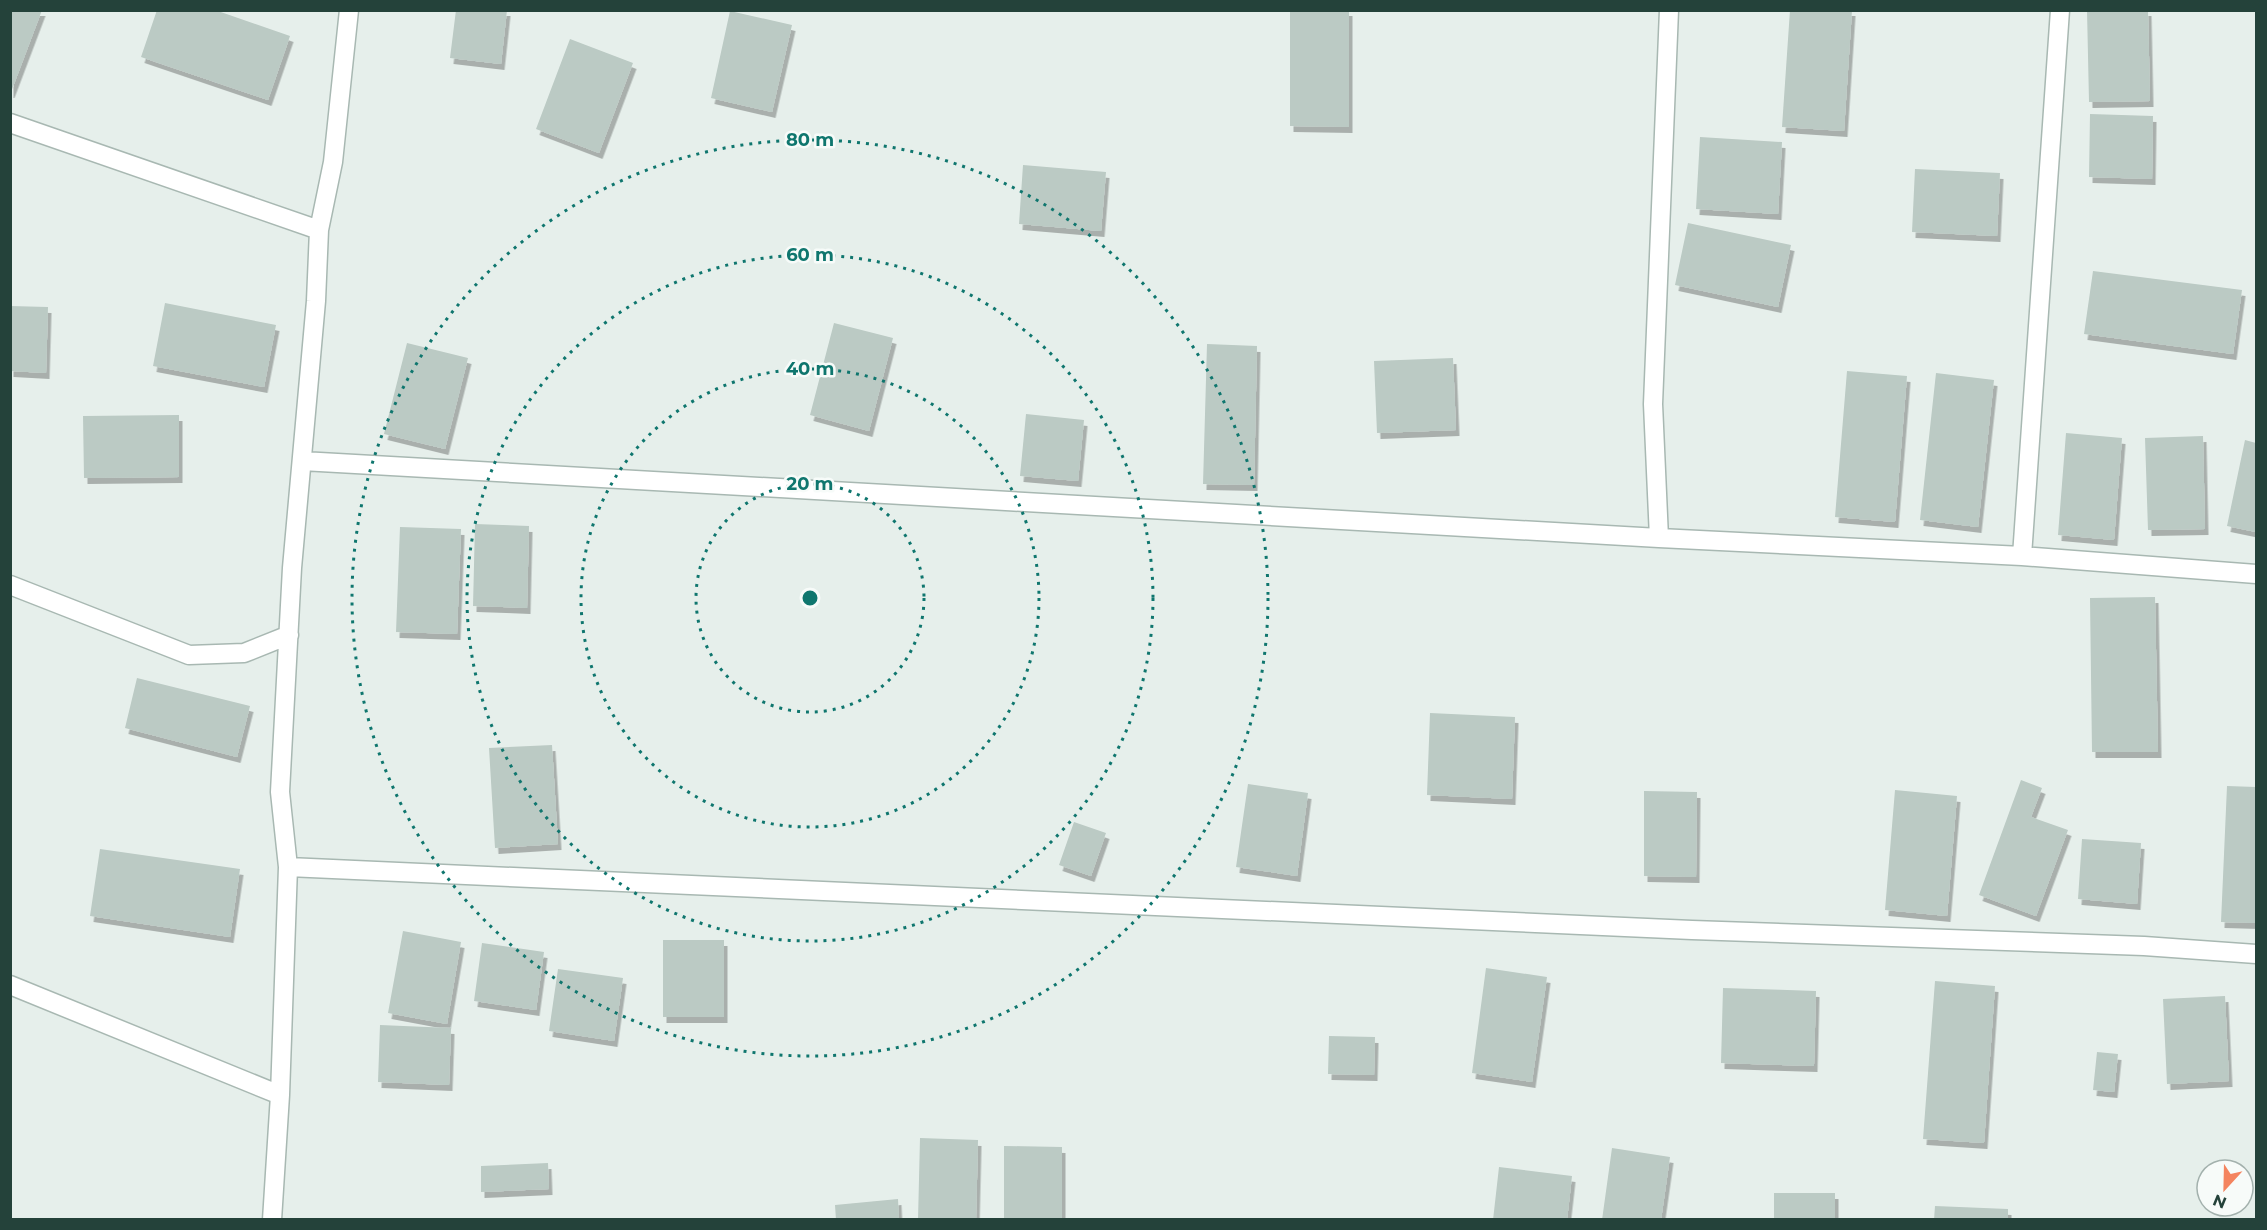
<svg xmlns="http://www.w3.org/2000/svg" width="2267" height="1230" font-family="Montserrat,sans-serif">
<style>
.building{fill:#bbcac4;filter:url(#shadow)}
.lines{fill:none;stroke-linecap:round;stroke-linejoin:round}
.street-casing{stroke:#a8b8b2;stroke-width:21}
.street{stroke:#fff;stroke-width:18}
.ring{fill:none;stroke:#0f766e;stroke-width:3;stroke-dasharray:3 6}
.centre{fill:#0f766e;stroke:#f7fbf9;stroke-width:3}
.ring-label{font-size:18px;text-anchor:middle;font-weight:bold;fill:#0f766e;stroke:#f7fbf9;stroke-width:5;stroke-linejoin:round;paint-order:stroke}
</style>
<defs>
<filter id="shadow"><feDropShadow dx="3.5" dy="6" stdDeviation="0" flood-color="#0004"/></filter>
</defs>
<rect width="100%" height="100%" fill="#e6efeb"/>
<path class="building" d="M10 10H42L11 92H10Z
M157 10H215L290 36 268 100 141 57Z
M456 10H507L501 64 450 58Z
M1290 10H1349V127L1290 126Z
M1790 10H1852L1844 131 1782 127Z
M2087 10H2148L2150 101 2089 102Z
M730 11 792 25 772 112 711 98Z
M570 39 633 63 599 153 536 129Z
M2090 114 2153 116 2152 179 2089 177Z
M1700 137 1782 142 1778 214 1696 209Z
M1023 165 1106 172 1101 231 1019 224Z
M1915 169 2000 173 1997 236 1912 232Z
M1688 223 1791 245 1778 307 1675 285Z
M2093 271 2242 290 2233 354 2084 334Z
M165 303 276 325 264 387 153 366Z
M10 306 48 307 46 373 10 371Z
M834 323 893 338 869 431 810 415Z
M407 343 468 358 445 449 384 434Z
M1207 344 1257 346 1254 485 1203 484Z
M1453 358 1456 430 1377 433 1374 361Z
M1847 371 1907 376 1895 522 1835 517Z
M1936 373 1994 380 1978 527 1920 520Z
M1026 414 1084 420 1078 481 1020 476Z
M179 415V477L84 478 83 416Z
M2066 433 2122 438 2114 540 2058 535Z
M2203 436 2205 529 2148 530 2145 438Z
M2245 440 2256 443V532L2227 526Z
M475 524 529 526 527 608 473 606Z
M400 527 461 529 457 634 396 632Z
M2155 597 2158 752H2092L2090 598Z
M137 678 250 706 237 757 125 728Z
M1430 713 1515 717 1512 799 1427 795Z
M552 745 558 844 495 848 489 748Z
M2021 780 2042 788 2031 817 2068 830 2036 916 1979 895Z
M1248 784 1308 793 1297 876 1236 867Z
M2227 786 2256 787V923L2221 922Z
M1895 790 1957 796 1947 916 1885 910Z
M1644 791 1697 792 1696 877 1644 876Z
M1074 822 1106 833 1091 876 1059 865Z
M2082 839 2141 843 2137 904 2078 899Z
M100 849 240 869 230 937 90 916Z
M403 931 461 942 447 1024 388 1013Z
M663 940H724V1017H663Z
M482 943 544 952 536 1010 474 1001Z
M1486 968 1547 977 1532 1082 1472 1073Z
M558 969 623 978 614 1041 549 1031Z
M1935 981 1995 986 1984 1143 1923 1139Z
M1723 988 1816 991 1814 1066 1721 1063Z
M2225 996 2229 1081 2167 1084 2163 999Z
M380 1025 451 1028 449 1085 378 1082Z
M1329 1036 1375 1037 1374 1075 1328 1074Z
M2097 1052 2118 1054 2114 1092 2093 1090Z
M920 1138 978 1140 976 1220H918Z
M1004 1146 1062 1147V1220H1004Z
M1612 1148 1670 1157 1661 1220H1602Z
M548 1163 549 1189 481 1192V1166Z
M1499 1167 1572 1176 1567 1220H1493Z
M1774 1193H1835V1220H1774Z
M898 1199 899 1220H836L835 1205Z
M1935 1206 2008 1209V1220H1934Z"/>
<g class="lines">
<g class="street-casing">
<path id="street" d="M10 123 319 230
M302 461 1659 538 2022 556 2256 574
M1659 538 1653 404 1669 10
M2022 556 2060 10
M10 585 189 655 244 653 289 635
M288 867 1692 930 2144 946 2256 954
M10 985 280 1095
M272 1220 280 1095 288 867 280 792 292 568 316 301 319 230 333 162 349 10"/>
</g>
<use href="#street" class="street"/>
</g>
<g class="ring">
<circle cx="810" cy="598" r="114"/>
<circle cx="810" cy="598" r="229"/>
<circle cx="810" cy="598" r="343"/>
<circle cx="810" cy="598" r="458"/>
</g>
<circle cx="810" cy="598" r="9" class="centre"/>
<g class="ring-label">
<text x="810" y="146">80 m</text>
<text x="810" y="261">60 m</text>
<text x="810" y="375">40 m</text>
<text x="810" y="490">20 m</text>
</g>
<rect width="2267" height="1230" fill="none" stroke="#24423a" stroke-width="24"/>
<g transform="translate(2225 1188) rotate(202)"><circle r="28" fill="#f7fbf9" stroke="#a3b1ad" stroke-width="1.5"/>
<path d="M0-4.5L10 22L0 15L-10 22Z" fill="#f4845f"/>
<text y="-9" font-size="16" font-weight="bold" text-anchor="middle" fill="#24423a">N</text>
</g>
</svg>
